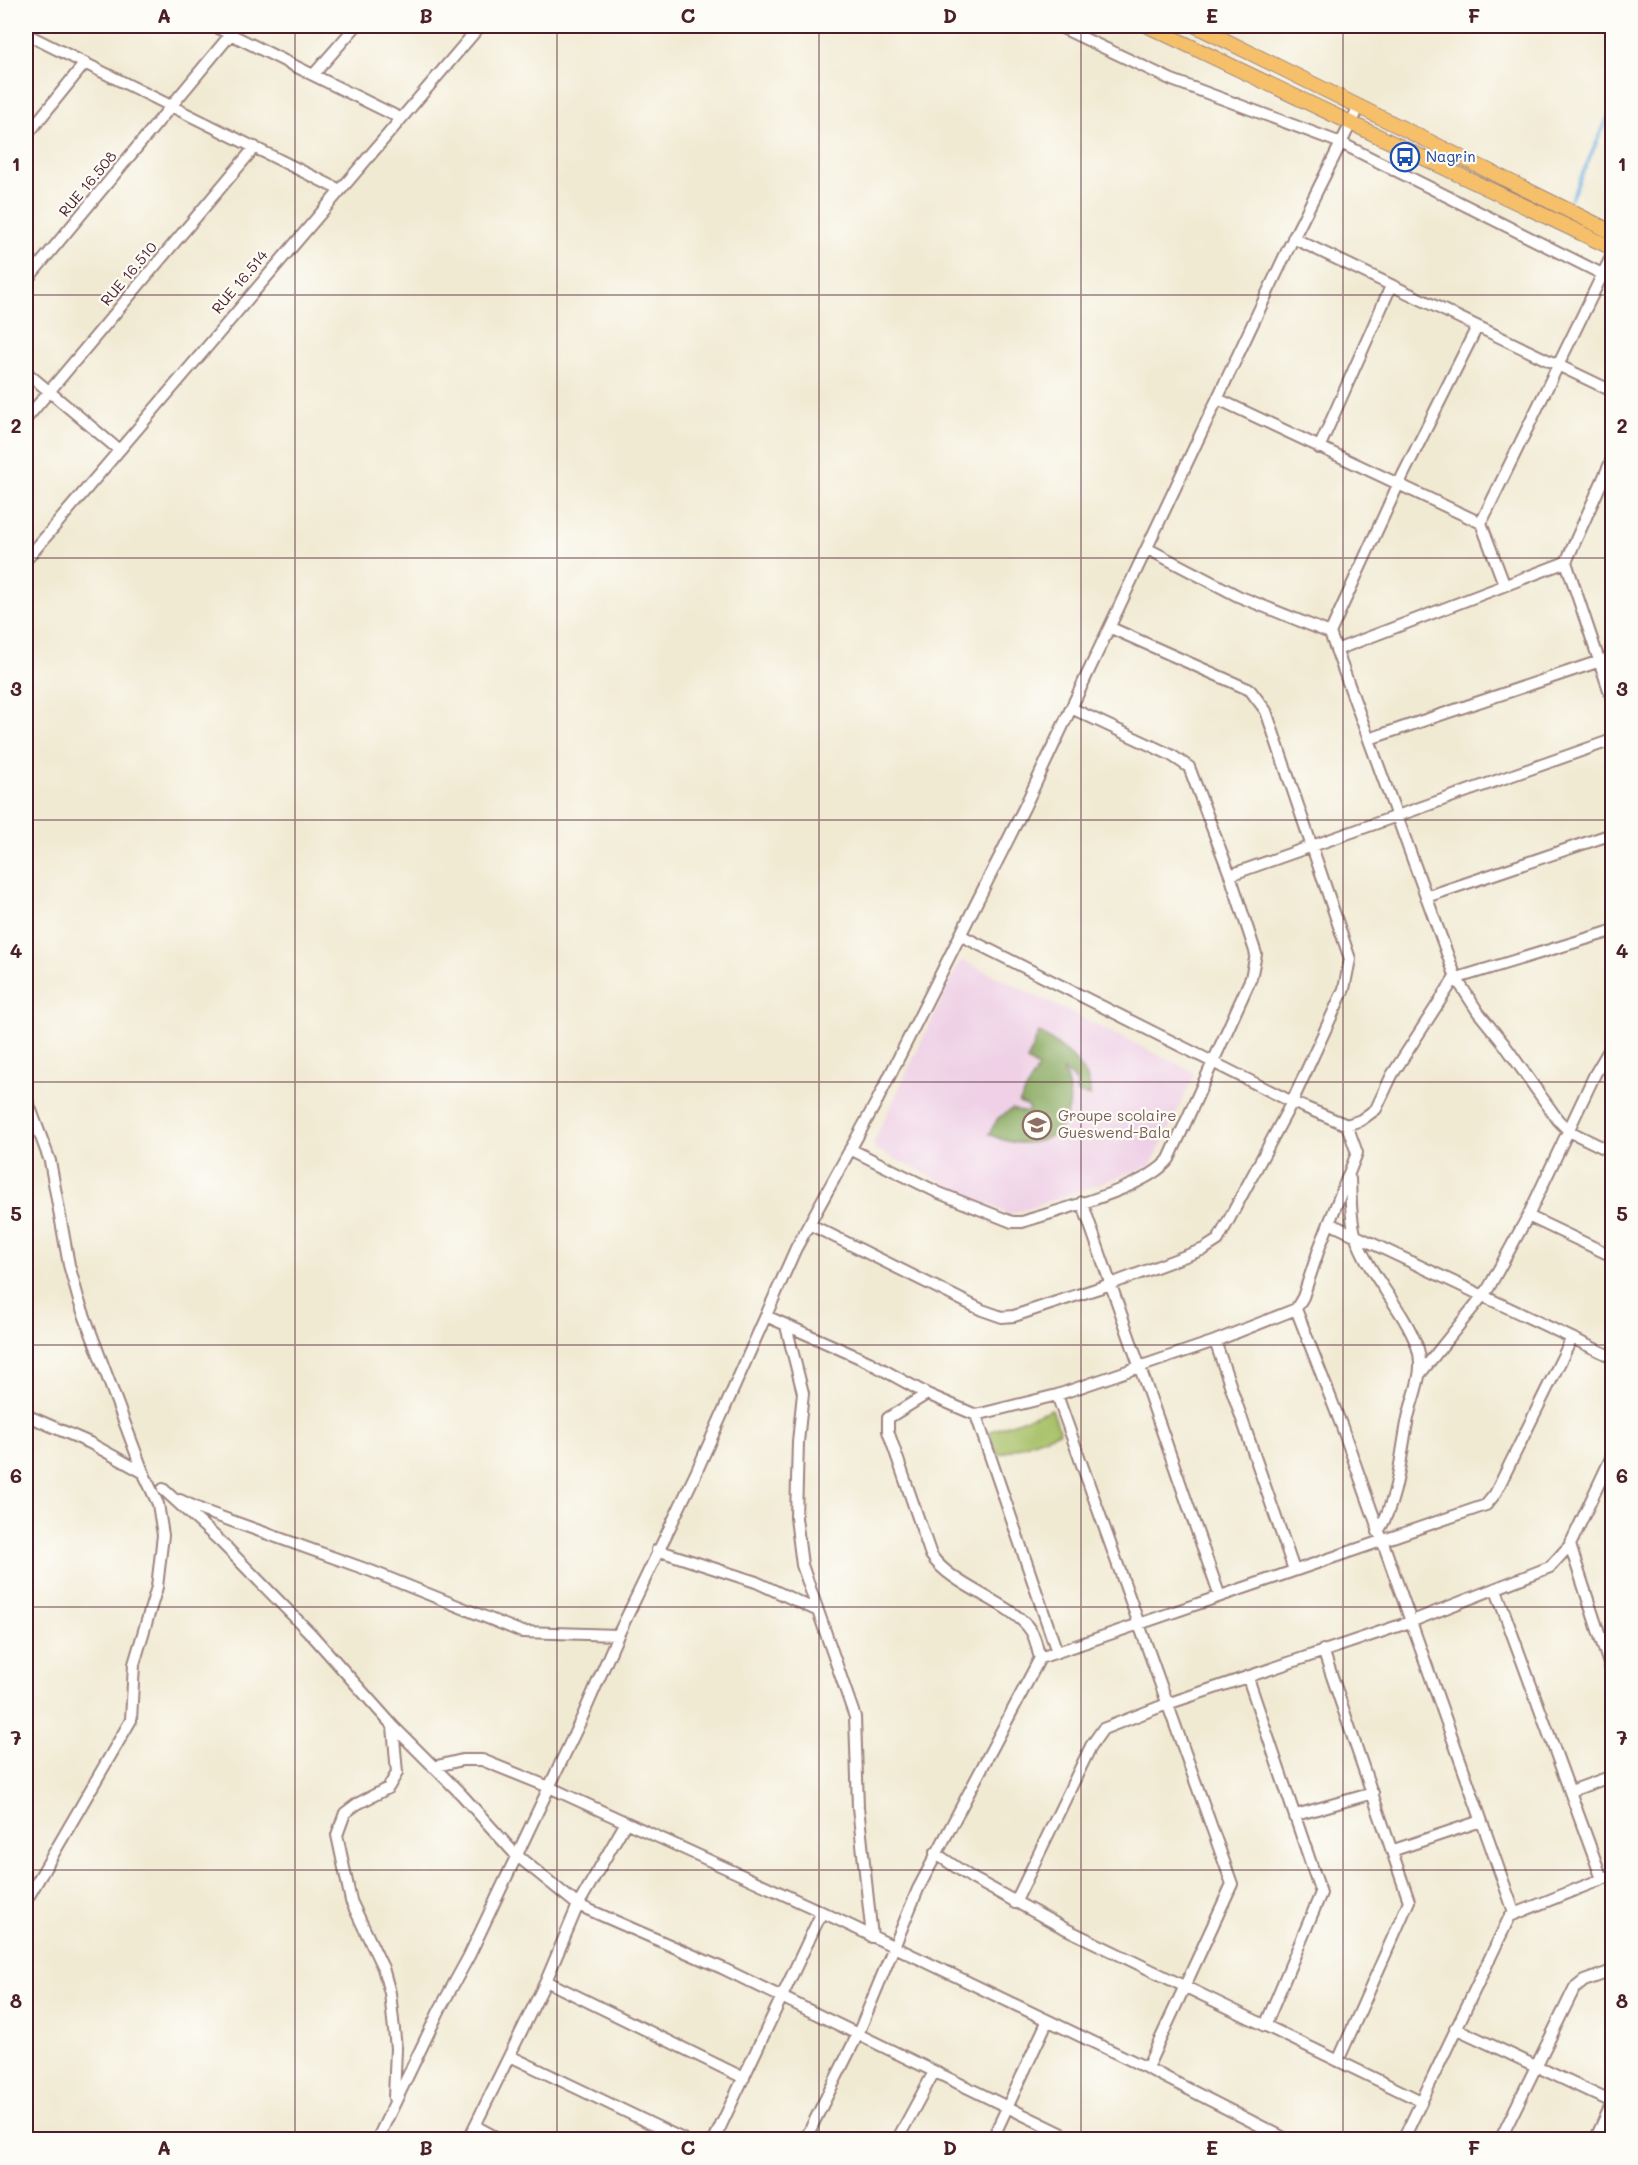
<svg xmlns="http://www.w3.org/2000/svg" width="1638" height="2165" font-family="Mali,sans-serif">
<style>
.built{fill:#efd0e6}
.green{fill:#a6bf65;stroke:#786f48;stroke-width:1.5}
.forest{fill:#84a65a;stroke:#676242;stroke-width:1.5}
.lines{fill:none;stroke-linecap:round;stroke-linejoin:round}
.stream{stroke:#69abdd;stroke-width:3}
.minor-casing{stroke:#9e847f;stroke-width:14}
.major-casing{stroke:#9e847f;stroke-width:16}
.minor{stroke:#fff;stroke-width:10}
.major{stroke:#f6c06b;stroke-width:14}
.grid{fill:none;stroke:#4a1f2b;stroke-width:1.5;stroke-opacity:0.55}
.labels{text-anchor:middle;stroke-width:4.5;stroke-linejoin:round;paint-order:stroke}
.transit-label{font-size:15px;fill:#164399;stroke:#fdfcf7;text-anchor:start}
.street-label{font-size:15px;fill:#4a1f2b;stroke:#fdfcf7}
.education-label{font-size:15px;fill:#785e54;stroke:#fdfcf7;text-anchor:start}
.neatline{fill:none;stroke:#4a1f2b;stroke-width:2}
.grid-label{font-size:20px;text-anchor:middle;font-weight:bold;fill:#4a1f2b}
</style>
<rect width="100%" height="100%" fill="#fdfcf7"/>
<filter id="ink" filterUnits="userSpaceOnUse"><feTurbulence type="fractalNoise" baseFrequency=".0167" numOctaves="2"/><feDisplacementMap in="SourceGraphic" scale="12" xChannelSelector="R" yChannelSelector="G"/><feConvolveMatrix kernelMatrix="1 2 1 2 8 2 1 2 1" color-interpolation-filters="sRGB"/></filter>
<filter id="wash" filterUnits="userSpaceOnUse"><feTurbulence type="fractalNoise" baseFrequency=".008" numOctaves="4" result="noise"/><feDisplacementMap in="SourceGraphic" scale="24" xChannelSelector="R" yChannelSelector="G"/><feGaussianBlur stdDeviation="1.35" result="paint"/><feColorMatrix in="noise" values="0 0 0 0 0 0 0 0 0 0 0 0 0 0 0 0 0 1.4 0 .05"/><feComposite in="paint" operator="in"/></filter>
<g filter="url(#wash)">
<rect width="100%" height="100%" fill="#f1ead3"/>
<path class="built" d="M964 961 1192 1071 1194 1076 1151 1166 1010 1215 875 1149 873 1143 959 963Z"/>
<path class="green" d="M1052 1409 1060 1432 998 1455 989 1432Z"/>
<path class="forest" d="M1039 1032C1060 1047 1093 1067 1090 1096L1076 1093 1077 1082 1063 1070C1087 1125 1042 1161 989 1134L998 1118 1012 1109 1028 1113 1029 1107 1019 1103 1038 1068 1027 1061Z"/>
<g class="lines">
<path class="stream" d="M1571 199 1612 108"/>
</g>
</g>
<g filter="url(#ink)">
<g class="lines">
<g class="minor-casing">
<path id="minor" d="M214 26 400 118
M1058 26 1172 80 1341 143 1612 279
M26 34 338 189
M314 74 356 26
M26 136 85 63
M1393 170 1403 148
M1293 238 1612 391
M26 281 231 34
M1477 327 1398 485 1330 633 1456 978 1478 1012 1504 1044 1558 1120 1569 1131 1612 1152
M26 372 119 450
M1218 399 1481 523 1504 584
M26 419 255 147
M1319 448 1391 286
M1612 459 1566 562 1612 699
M1481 523 1612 255
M1148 549 1238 596 1330 633
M26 560 480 26
M1336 650 1566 562
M1369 739 1612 657
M1230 875 1612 740
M1426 897 1612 834
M960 935 1292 1102 1347 1125 1361 1120 1376 1109 1392 1075 1454 979 1612 931
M26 1097 50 1161 69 1265 79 1301 143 1472 158 1504 163 1535 157 1587 134 1664 131 1720 26 1901
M850 1149 939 1193 1012 1222H1022C1059 1210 1147 1188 1169 1159L1251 978 1256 954 1230 875 1189 767 1171 755 1071 708
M1350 1179C1351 1197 1350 1216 1355 1234 1368 1275 1402 1306 1417 1346 1426 1371 1413 1394 1408 1418 1400 1457 1399 1497 1378 1532
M1082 1202 1219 1594
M1528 1216 1612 1256
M1329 1223 1612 1357
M809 1224 982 1310 1002 1317 1014 1316 1111 1284 1204 1249 1218 1240 1292 1102 1344 989 1350 959 1266 711 1250 690 1111 628
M1296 1309 1342 1427 1514 1912
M766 1316 869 1362 927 1394 976 1415 1057 1395 1215 1341 1296 1309 1303 1297 1320 1246 1357 1153 1347 1125
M786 1326 803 1393 798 1442 796 1518 802 1565 855 1717 858 1807 872 1937
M1215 1341 1294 1570
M1420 1374 1488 1289 1528 1216 1595 1074 1612 1045
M1057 1395 1232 1884 1147 2068
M26 1415 90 1443 144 1473
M976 1415 1057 1652
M163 1489 221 1542 312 1635 393 1726 462 1795 515 1854 578 1905 722 1968 1075 2140
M180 1500 204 1511 371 1571 522 1632 618 1635
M1570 1545 1612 1673
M657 1550 756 1582 816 1610
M1496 1590 1602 1879
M1323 1650 1409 1901 1338 2061
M1040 1658 1486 1505 1495 1494 1572 1338
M1248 1678 1321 1893 1265 2026
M393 1726 397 1773 388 1788 357 1804 345 1813 337 1835 351 1901 383 1968 390 1993 396 2048 394 2098
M433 1767 462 1760H482L549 1787 822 1912 1147 2068 1288 2140
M1571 1791 1612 1776
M1296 1815 1373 1793
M1394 1850 1481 1821
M935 1853 972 1878 1062 1927 1421 2101
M1015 1903 1091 1746 1103 1729 1167 1704 1410 1622 1550 1567 1570 1545 1612 1456
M546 1981 744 2078
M1455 2028 1612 2102
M510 2056 685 2140
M475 2126 501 2140
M377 2140 440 2009 469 1956 581 1720 618 1635 695 1475 796 1248 878 1099 1024 808 1288 249 1359 107
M468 2140 546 1981 578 1905 625 1824
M714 2140 822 1912
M805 2140 858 2034 918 1889 1040 1658C1037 1650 1036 1638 1031 1631 1012 1602 953 1588 931 1555L888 1431V1418L927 1394
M897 2140 934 2072
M992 2140 1047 2022
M1403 2140 1510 1916 1612 1875
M1500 2140 1574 1989 1584 1981 1612 1971
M1595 2140 1612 2103"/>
</g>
<g class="major-casing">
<path id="major" d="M1148 26 1612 248
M1196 26 1612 232"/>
</g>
<use href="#minor" class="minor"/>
<use href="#major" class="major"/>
</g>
</g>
<path class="grid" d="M295 26V2140M557 26V2140M819 26V2140M1081 26V2140M1343 26V2140M26 295H1612M26 558H1612M26 820H1612M26 1082H1612M26 1345H1612M26 1607H1612M26 1870H1612"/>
<defs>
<g id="bus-ring" transform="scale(1.5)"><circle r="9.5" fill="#fdfcf7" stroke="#1a4fb4" stroke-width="1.5"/><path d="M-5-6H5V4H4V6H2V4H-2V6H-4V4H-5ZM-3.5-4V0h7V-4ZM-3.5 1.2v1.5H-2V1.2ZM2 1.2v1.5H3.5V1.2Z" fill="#1a4fb4"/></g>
<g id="school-ring" transform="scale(1.5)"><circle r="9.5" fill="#fdfcf7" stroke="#8d6e63" stroke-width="1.5"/><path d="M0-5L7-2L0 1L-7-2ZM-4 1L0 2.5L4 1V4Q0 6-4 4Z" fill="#8d6e63"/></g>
</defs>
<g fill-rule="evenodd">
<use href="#bus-ring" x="1405" y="157"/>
<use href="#school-ring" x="1037" y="1125"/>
</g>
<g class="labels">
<g class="transit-label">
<text x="1426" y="162">Nagrin</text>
</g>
<g class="street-label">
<text transform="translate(88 184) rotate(-50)" y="5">RUE 16.508</text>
<text transform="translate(129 274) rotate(-50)" y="5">RUE 16.510</text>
<text transform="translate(240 282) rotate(-50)" y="5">RUE 16.514</text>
</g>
<g class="education-label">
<text x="1058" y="1121">Groupe scolaire<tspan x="1058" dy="17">Gueswend-Bala</tspan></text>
</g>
</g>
<rect width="1638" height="2165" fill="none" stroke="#fdfcf7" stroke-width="66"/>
<rect x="33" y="33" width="1572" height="2099" class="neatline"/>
<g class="grid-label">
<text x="164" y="23">A</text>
<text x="426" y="23">B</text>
<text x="688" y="23">C</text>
<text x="950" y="23">D</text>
<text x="1212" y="23">E</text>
<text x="1474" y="23">F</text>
<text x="16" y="171">1</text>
<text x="1622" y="171">1</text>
<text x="16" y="433">2</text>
<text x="1622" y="433">2</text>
<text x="16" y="696">3</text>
<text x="1622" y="696">3</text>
<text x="16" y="958">4</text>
<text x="1622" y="958">4</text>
<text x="16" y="1221">5</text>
<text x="1622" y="1221">5</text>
<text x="16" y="1483">6</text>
<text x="1622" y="1483">6</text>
<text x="16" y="1745">7</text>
<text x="1622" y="1745">7</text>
<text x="16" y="2008">8</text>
<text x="1622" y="2008">8</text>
<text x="164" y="2155">A</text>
<text x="426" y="2155">B</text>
<text x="688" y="2155">C</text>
<text x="950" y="2155">D</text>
<text x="1212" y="2155">E</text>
<text x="1474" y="2155">F</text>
</g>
</svg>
